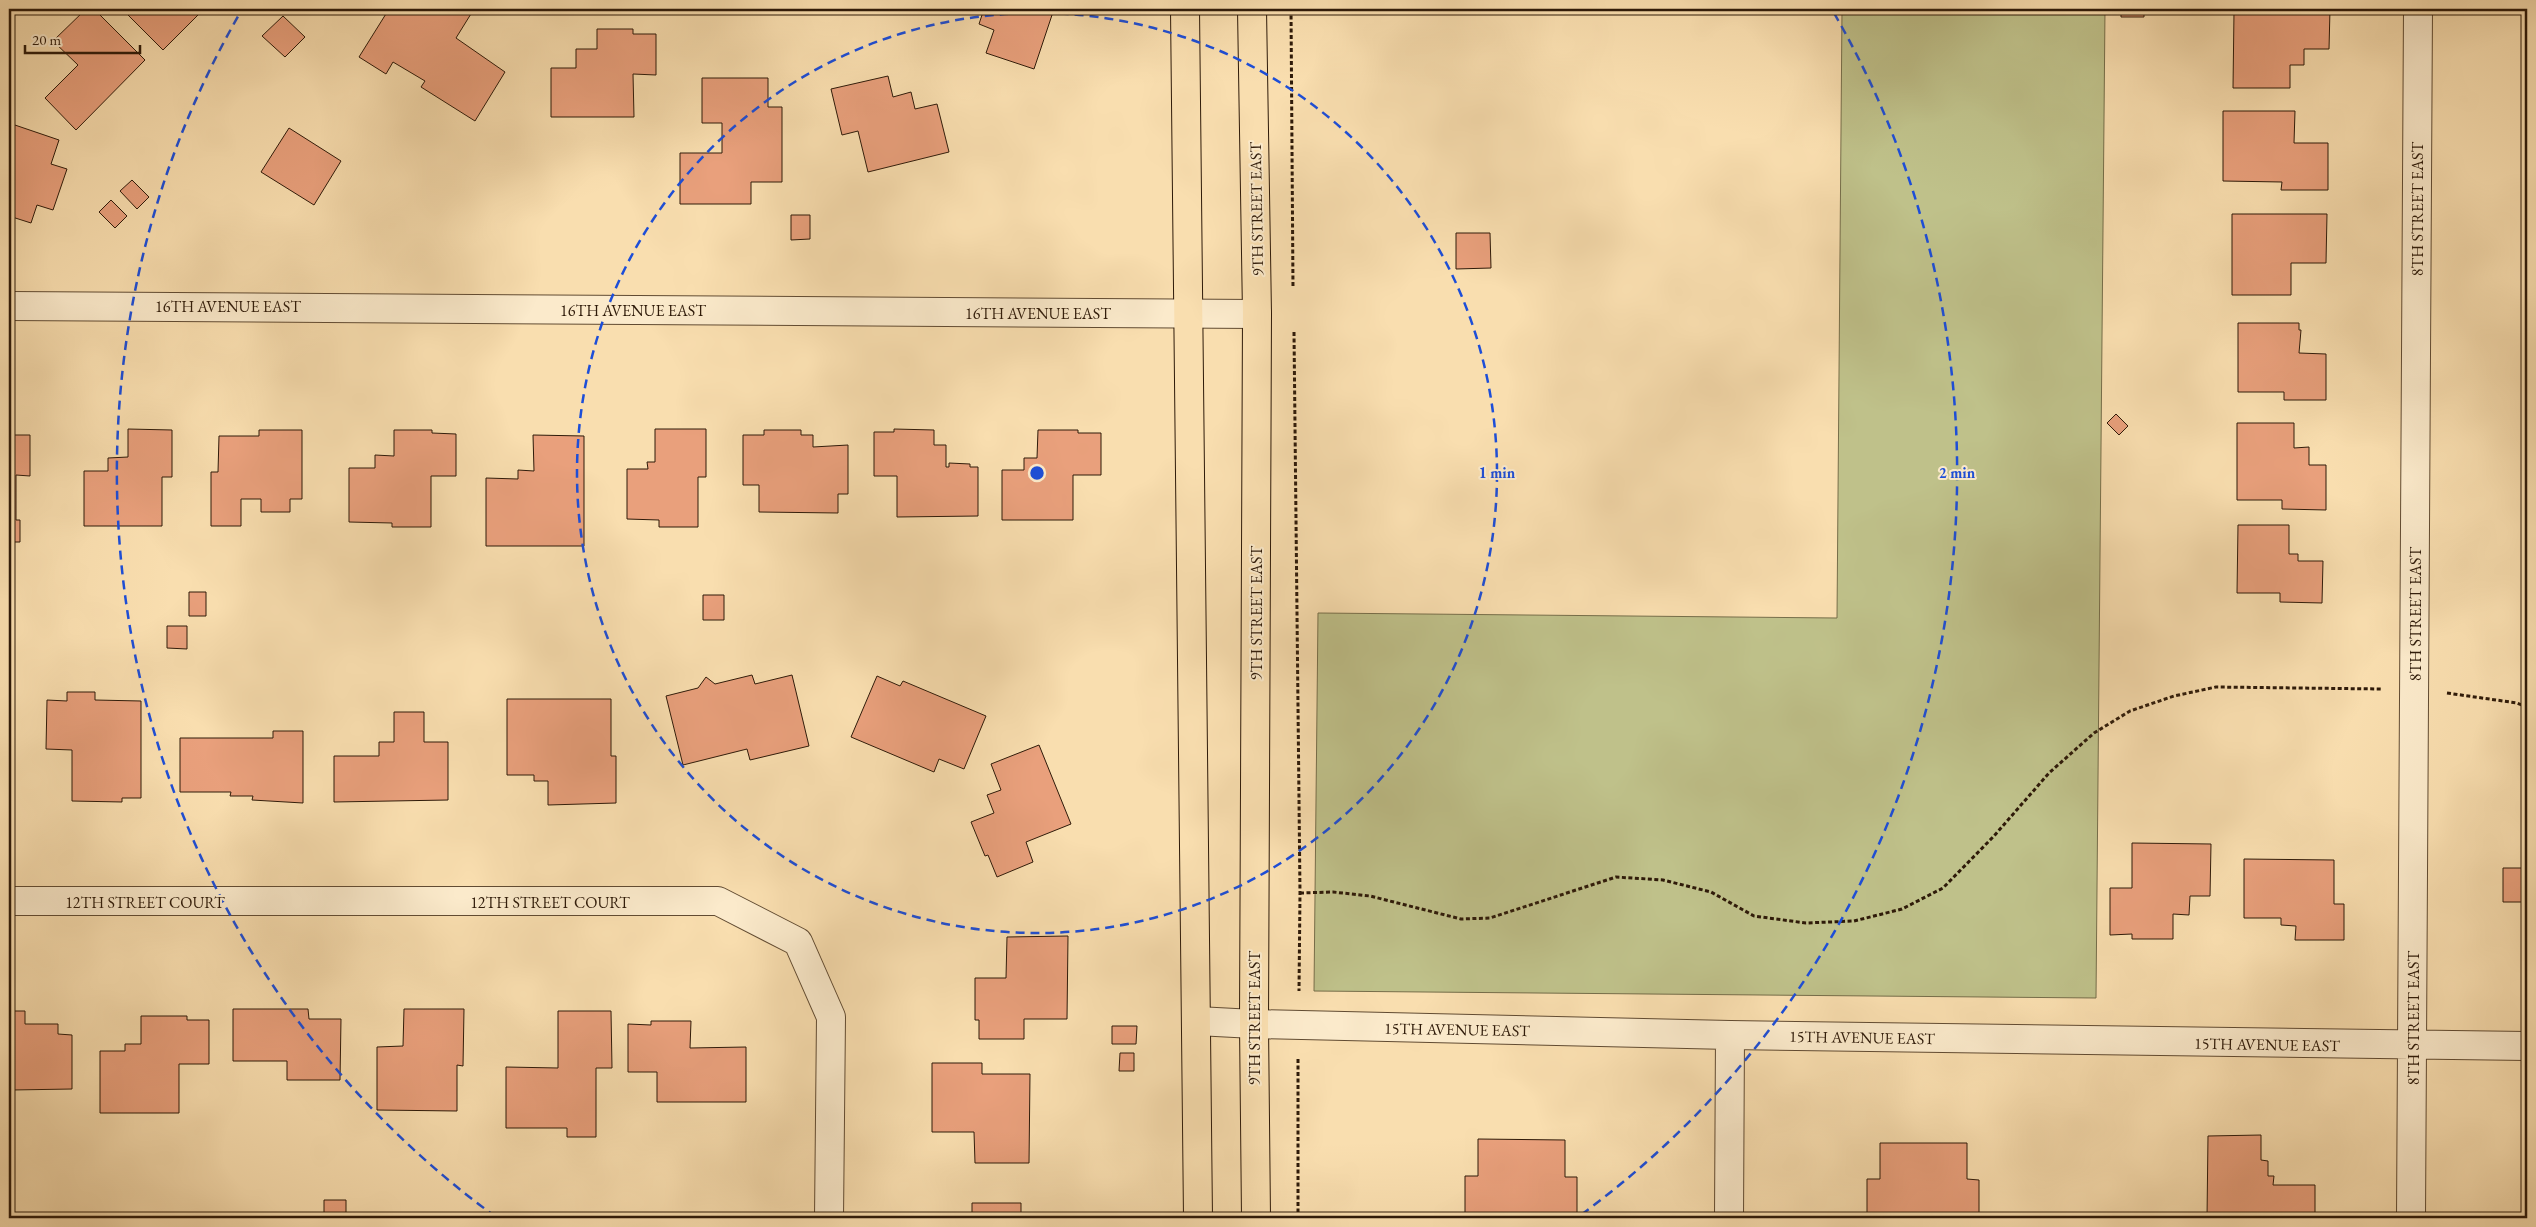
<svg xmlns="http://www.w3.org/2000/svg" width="2536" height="1227" font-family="'EB Garamond',serif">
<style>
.green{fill:#bfc18a;stroke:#766e4a}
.building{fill:#e9a07c;stroke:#2e1a09}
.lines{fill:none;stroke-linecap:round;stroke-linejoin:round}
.minor-casing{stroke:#614b32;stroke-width:30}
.major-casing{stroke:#2e1a09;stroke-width:30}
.path{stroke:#2e1a09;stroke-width:3;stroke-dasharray:4 2.5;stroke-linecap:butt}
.minor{stroke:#fbeacb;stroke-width:28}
.major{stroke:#f9deaf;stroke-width:28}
.ring{fill:none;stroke:#1d4ed8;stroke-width:2.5;stroke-dasharray:9 6}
.labels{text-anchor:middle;stroke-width:4;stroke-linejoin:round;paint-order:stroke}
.street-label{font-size:16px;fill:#2e1a09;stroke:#fbeacb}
.centre{fill:#1d4ed8;stroke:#fbeacb;stroke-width:2.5}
.ring-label{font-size:15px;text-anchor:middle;font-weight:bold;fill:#1d4ed8;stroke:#fbeacb;stroke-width:4;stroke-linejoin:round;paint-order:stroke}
</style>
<rect width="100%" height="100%" fill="#f9deaf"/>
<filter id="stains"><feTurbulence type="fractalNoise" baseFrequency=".004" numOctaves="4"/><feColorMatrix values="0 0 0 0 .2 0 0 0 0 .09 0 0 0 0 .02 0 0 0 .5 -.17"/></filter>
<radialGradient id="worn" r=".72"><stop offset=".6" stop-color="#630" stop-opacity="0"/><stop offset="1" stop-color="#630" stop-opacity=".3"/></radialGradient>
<path class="green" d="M1842 9H2105L2096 998 1314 991 1318 613 1837 618Z"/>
<path class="building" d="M86 9H94L145 60 76 130 45 98 78 65 53 41Z
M122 9H204L163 50Z
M389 9H474L456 38 505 72 475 121 421 87 425 81 393 62 386 74 359 57Z
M984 9H1054L1034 69 986 53 994 30 979 24Z
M2121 9H2144V17H2121Z
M2280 9H2330L2329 49H2304V65H2290V88H2233L2234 12H2280Z
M283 16 305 37 285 57 262 36Z
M597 29H633V34H656V75L633 74 634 117H551V68H576V49H597Z
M888 76 893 97 911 92 915 109 937 104 949 152 868 172 858 131 842 135 831 89Z
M702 78H768V107H782V182H751V204H680V153H722V123H702Z
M2223 111H2295L2294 143H2328V190H2281L2282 182 2223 181Z
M9 123 59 140 51 164 67 169 53 210 37 205 31 223 9 216Z
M289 128 341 161 314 205 261 172Z
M132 180 149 197 137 209 120 191Z
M111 200 127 216 115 228 99 212Z
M2232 214H2327L2326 263H2291V295H2232Z
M791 215H810V239L791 240Z
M1456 233H1490L1491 268 1456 269Z
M2238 323H2299V330H2301L2299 353 2326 354V400H2284V392H2238Z
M2116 414 2128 426 2119 435 2107 423Z
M2237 423H2294V448L2309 447V465H2326V510L2282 509V500H2237Z
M128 429 172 430V477H162V526H84V471H108V458L128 457Z
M655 429H706V477H698V527H659V520L627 519V469H648L647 462H655Z
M894 429 934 430V445H946V467H949V463L970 464V467H978V516L897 517V476H874V432H894Z
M259 430H302V499H290V512H261V499H241V526H211V472H218L219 436H259Z
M394 430H432V433L456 434V476H431V527H392V523L349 522V468H375V455L394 456Z
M764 430H801V435H813V447L848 445V494H838V513L759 512V485H743V435H764Z
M1038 430H1078V433H1101V475H1073V520H1002V470H1024V458H1037Z
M9 435H30V476L16 475V520H20V542H9Z
M533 435 584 436V546H486V478L518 479V470L534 471Z
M2238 525H2289V554H2298V561H2323L2322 603 2280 602V593H2237Z
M189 592H206V616H189Z
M703 595H724V620H703Z
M167 626H187V649L167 648Z
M752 675 755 684 792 675 809 746 750 760 747 749 683 765 666 696 698 688 706 677 715 684Z
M877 676 900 686 903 681 986 716 964 769 939 759 934 772 851 737Z
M67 692H95V700L141 701V798H122V802L72 801V750L46 749 47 700 67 701Z
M507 699H611V756H616V803L548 805V781H534V775H507Z
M394 712H424V742H448V800L334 802V756H379V742H394Z
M9 724 11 725V797H9Z
M273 731H303V803L252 800 253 796H230L231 792H180V738H273Z
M1039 745 1071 824 1026 842 1033 862 997 877 988 855 985 856 971 822 994 813 987 795 1001 790 991 764Z
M2132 843 2211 844 2210 896H2190L2189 915 2173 914V939H2132V934L2110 935V888H2132Z
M2523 857H2527V915H2523V902H2503V868H2523Z
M2244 859 2334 860V904H2344V940H2295L2296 926 2281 925V918H2244Z
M1068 936 1067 1019H1024V1039H979V1020H975V978H1006L1007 937Z
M233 1009H308L309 1019H341L340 1080H287V1061H233Z
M404 1009H464L463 1066 457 1065V1111L377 1110V1047L403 1046Z
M9 1011H25V1024H58V1034L72 1035V1089L12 1090V1102H9Z
M558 1011H611L612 1068H596V1137H567V1128H506V1067L558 1068Z
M141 1016H187V1020H209V1064H179V1113H100V1051H125V1044H141Z
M651 1021H691L690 1048 746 1047V1102H657V1072H628V1024L651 1025Z
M1112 1026H1137L1136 1044H1112Z
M1120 1053H1134V1071H1119Z
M932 1063H982V1074H1030L1029 1163H975L974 1132H932Z
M2261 1135V1160L2268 1161V1176H2274L2273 1185H2315V1218H2207L2208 1136Z
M1478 1139 1565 1140V1177H1577V1218H1465V1176H1478Z
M1880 1143H1967V1179L1979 1180V1218H1867V1179H1880Z
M2524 1189 2527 1190V1218H2524Z
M324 1200H346V1218H324Z
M972 1203H1021V1218H972Z"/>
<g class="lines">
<g class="minor-casing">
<path id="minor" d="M9 306 1257 314
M9 901H718L798 942 831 1017 829 1218
M1197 1021 1254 1024 1730 1035 2527 1046
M1729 1218 1730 1035
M2411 1218 2418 9"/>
</g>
<g class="major-casing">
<path id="major" d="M1185 9 1198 1218
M1252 9 1257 314 1254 1024 1256 1218"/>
</g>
<path class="path" d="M1291 9 1293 288
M1294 332 1300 893 1299 991
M2447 693 2517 703 2527 707
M1300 893 1333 892 1370 896 1461 919 1490 918 1616 877 1663 880 1711 892 1754 916 1806 923 1854 921 1902 909 1943 888 1994 836 2049 773 2094 733 2130 711 2174 696 2216 687 2381 689
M1298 1059V1218"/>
<use href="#minor" class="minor"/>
<use href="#major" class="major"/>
</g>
<g class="ring">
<circle cx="1037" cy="473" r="460"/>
<path d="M496 1217A920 920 0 0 1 240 13M1834 13A920 920 0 0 1 1578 1217"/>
</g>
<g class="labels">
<g class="street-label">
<text transform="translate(1256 209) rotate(-91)" y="6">9TH STREET EAST</text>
<text transform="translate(2417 209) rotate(-90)" y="6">8TH STREET EAST</text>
<text x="228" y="312">16TH AVENUE EAST</text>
<text x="633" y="316">16TH AVENUE EAST</text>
<text x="1038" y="319">16TH AVENUE EAST</text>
<text transform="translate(1256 613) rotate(-90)" y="6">9TH STREET EAST</text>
<text transform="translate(2415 614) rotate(-90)" y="6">8TH STREET EAST</text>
<text x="145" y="908">12TH STREET COURT</text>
<text x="550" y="908">12TH STREET COURT</text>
<text transform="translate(1254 1018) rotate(-90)" y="6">9TH STREET EAST</text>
<text transform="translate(2413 1018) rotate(-90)" y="6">8TH STREET EAST</text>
<text transform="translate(1457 1029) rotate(1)" y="6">15TH AVENUE EAST</text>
<text transform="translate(1862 1037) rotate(1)" y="6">15TH AVENUE EAST</text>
<text transform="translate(2267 1044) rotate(1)" y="6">15TH AVENUE EAST</text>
</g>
</g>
<circle cx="1037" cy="473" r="8" class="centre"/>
<g class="ring-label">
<text x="1497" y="478">1 min</text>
<text x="1957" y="478">2 min</text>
</g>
<rect width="2536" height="1227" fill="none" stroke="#f9deaf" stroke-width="30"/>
<rect x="10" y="10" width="2516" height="1207" fill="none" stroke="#2e1a09" stroke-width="2.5"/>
<rect x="15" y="15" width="2506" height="1197" fill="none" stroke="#2e1a09"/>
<path d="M25 45v8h115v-8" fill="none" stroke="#2e1a09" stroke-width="2.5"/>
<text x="32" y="45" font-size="15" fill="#2e1a09" stroke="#fbeacb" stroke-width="4" paint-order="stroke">20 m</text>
<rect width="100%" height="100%" filter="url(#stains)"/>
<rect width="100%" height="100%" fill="url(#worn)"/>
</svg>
